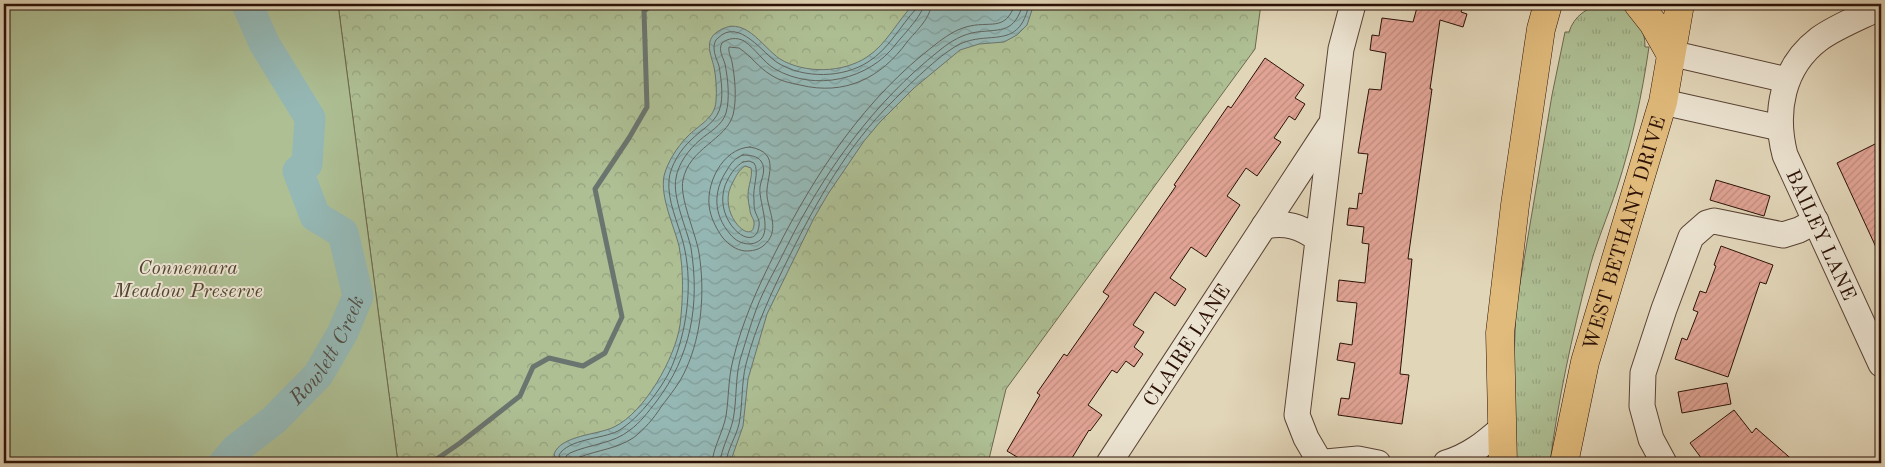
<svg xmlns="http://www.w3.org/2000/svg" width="1885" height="467" font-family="'Old Standard TT',serif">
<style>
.grass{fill:url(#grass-tufts);stroke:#6c684e}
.forest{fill:url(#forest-crowns);stroke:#6c684e}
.park{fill:#aebf94;stroke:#6c684e}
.water{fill:url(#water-waves);stroke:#6b756f;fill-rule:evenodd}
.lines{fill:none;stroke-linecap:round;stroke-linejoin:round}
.shore{stroke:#60645e;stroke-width:1}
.stream{stroke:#6b756f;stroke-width:5}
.river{stroke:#95b8b5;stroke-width:31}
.building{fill:url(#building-hatch);stroke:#2b1107}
.minor-casing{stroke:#594234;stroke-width:27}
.major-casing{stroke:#2b1107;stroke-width:29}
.minor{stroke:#ece4d2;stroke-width:25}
.major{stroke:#e1bb7c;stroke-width:28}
.labels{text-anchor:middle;stroke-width:4;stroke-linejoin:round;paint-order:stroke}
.street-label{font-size:20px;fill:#2b1107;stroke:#ece4d2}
.park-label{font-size:20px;font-style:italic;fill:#524531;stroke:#ece4d2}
.water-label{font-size:21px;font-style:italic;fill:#504b44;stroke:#ece4d2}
</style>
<defs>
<pattern id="grass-tufts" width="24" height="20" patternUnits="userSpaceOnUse" patternTransform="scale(1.25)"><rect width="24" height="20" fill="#aebf94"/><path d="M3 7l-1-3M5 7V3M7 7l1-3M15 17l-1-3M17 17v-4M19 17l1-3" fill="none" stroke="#96a37e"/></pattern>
<pattern id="forest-crowns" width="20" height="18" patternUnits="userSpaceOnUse" patternTransform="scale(1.25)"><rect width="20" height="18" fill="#aebf94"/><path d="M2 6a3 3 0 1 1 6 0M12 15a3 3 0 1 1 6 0" fill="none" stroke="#96a37e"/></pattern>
<pattern id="water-waves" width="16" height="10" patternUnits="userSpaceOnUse" patternTransform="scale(1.25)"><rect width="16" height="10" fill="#95b8b5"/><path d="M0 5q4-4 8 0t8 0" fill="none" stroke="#819d9a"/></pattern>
<pattern id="building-hatch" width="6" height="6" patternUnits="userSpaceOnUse" patternTransform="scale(1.25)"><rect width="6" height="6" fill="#e0a394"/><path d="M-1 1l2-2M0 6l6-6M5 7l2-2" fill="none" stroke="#c08b7e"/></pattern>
</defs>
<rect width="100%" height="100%" fill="#e2d6b9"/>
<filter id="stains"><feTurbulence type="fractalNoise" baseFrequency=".004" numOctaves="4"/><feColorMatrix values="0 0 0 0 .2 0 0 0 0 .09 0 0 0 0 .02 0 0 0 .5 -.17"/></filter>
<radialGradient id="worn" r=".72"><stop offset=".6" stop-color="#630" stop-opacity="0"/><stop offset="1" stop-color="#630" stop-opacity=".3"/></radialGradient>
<path class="grass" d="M1604 4C1629 7 1645 20 1645 47H1649C1642 95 1632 142 1617 188 1608 216 1595 245 1588 274 1572 336 1558 400 1550 463H1515L1514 361 1516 307 1552 95 1565 32H1569C1574 16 1587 7 1604 4Z"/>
<path class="forest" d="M338 4H1261L1255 49 1006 389 988 463H398Z"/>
<path class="park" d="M4 4H338L398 463H4Z"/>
<path class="water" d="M914 4H1034L1027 25 1017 35 1004 42 979 44 960 50 914 88 880 122 864 141 828 194 814 218 767 314 748 379 743 426 730 463H557L554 454C561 435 598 435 614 427 645 412 675 358 680 325 683 299 684 272 679 246 674 226 660 197 664 176 667 163 677 147 687 137 698 125 715 119 716 101 717 90 716 77 714 67 711 55 704 41 717 32 744 13 761 46 780 59 805 74 843 73 867 57 887 44 897 21 914 4ZM745 166 751 168C753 176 748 186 748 195 748 200 749 205 750 210 750 216 755 219 754 225 752 247 715 212 733 182 736 176 739 170 745 166Z"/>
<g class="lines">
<path class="shore" d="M750 147C783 153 765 178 767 196 769 213 781 232 763 246 758 250 752 251 745 251 736 250 729 245 723 238 717 230 712 220 710 211 704 186 722 148 750 147Z
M743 155C750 155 757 156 761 161 767 170 761 179 760 187 758 204 778 241 750 244 741 244 735 240 730 234 713 214 713 191 727 170 731 163 735 158 743 155Z
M743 162 749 161 754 163C760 171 752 189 754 200 754 204 754 208 755 211 757 217 760 220 759 226 755 258 707 217 728 179 732 172 736 166 743 162Z
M561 463 559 455C568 439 602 439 618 431 639 419 666 384 674 361 688 325 693 280 683 242 678 223 667 200 669 180 670 166 681 149 691 140 703 128 718 122 721 104 723 92 721 78 719 66 717 60 714 54 714 48 714 44 715 40 718 38 739 17 763 54 778 63 804 79 843 78 868 62 889 49 900 26 916 9L917 4
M567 463 566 456 570 453C590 444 613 444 630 430 640 423 648 412 656 402 691 356 700 305 691 248 687 229 672 197 676 178 678 164 689 149 700 140 709 132 722 126 726 113 730 99 728 79 725 64 723 57 718 50 722 43 728 38 737 37 744 41 756 49 763 62 775 69 815 92 869 80 896 44 903 35 923 15 924 4
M574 463 575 459 580 457C598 450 616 449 633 438 644 430 654 418 661 407 670 395 680 383 686 369 702 334 705 291 699 253 696 234 679 197 683 180 689 148 726 140 733 115 737 99 735 78 732 62 731 57 728 52 729 47L739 48C751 56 759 68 771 75 780 81 790 83 800 85 845 96 881 78 907 42 916 31 931 18 931 4
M712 463C713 448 723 432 726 416 729 397 728 379 733 360 742 322 758 287 776 251 816 172 865 98 936 44 945 37 955 30 966 27 990 20 1005 33 1015 4
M720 463C721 449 730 434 733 420 737 400 735 380 740 360 745 344 750 326 756 310 764 288 776 269 786 248 824 172 873 103 940 50 951 41 963 34 977 32 1003 29 1014 33 1023 4
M726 463C727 450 736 437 739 424 743 404 741 384 746 364 756 325 772 291 790 255 817 201 848 145 892 102 909 85 938 56 958 45 989 29 1019 52 1029 4"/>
<path class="stream" d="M440 457 448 463
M431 463 460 443 520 396 533 367 549 358 583 366 605 353 622 317 595 189 629 138 647 107 644 11 653 4"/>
<path class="river" id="s1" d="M224 463 236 449 274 420 318 375 343 332 358 296 343 233 315 216 298 171 307 164 310 118 264 43 247 4"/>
</g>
<path class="building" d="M1418 4H1464L1461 12 1467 14 1463 27 1440 20 1430 89H1432L1408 259H1412L1400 374 1409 375 1402 424 1338 415 1341 398 1349 399 1355 363 1337 360 1340 343 1352 345 1357 303 1337 301 1339 280 1365 283 1369 244 1362 243 1364 227 1347 225 1349 208 1357 209 1359 193 1362 194 1368 154 1358 153 1369 89 1381 90 1386 53 1370 50 1372 35 1379 36 1382 18 1413 22Z
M1265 58 1304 85 1295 98 1305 104 1295 120 1289 116 1274 138 1281 142 1257 176 1246 168 1227 196 1240 205 1206 257 1191 247 1170 278 1186 289 1175 306 1155 292 1133 325 1144 332 1134 347 1143 354 1134 367 1126 361 1117 373 1112 370 1088 405 1102 415 1090 431 1089 430 1069 463H1027L1007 451 1040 395 1037 393 1064 354 1067 356 1109 296 1103 292 1176 186 1174 185 1228 106 1231 108Z
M1881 141V258L1837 163Z
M1716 180 1770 196 1764 216 1710 200Z
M1721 246 1773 265 1766 284 1760 282 1728 377 1675 359 1682 338 1687 340 1698 312 1693 310 1700 291 1706 293 1716 266 1714 265Z
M1727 383 1731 404 1682 413 1678 392Z
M1734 410 1752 433 1756 428 1796 463H1705L1690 443Z"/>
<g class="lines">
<g class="minor-casing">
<g id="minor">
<path id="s2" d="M1881 7C1861 17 1837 26 1819 39 1782 67 1774 112 1785 155L1881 364"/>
<path d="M1670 53 1787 80"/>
<path d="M1663 102 1780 128"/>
<path d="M1264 226C1286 222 1300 226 1318 239"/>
<path d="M1320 462 1306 438 1297 415 1341 49 1353 4"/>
<path id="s3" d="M1109 463 1329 127"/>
<path d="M1315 463 1358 459 1378 463"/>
<path d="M1446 463C1469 456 1484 444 1502 428"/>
<path d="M1664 463 1651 439 1642 406 1643 373 1664 309 1691 237 1707 223 1714 221 1783 235 1799 230 1816 221"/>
</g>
</g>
<g class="major-casing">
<g id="major">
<path d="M1638 4 1653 23 1670 53"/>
<path d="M1503 463 1500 333 1515 205 1541 29 1548 4"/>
<path id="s4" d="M1564 463 1585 362 1663 102 1680 4"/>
</g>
</g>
<use href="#minor" class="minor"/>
<use href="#major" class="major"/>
</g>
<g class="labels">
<g class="street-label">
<text dy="7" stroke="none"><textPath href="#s4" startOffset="238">WEST BETHANY DRIVE</textPath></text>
<text dy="7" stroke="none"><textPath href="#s2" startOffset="286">BAILEY LANE</textPath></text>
<text dy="7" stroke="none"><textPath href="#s3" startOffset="141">CLAIRE LANE</textPath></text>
</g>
<g class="park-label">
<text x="188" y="274">Connemara<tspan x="188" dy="23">Meadow Preserve</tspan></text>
</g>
<g class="water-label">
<text dy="7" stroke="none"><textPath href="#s1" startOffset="155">Rowlett Creek</textPath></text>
</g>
</g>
<rect width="1885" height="467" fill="none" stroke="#e2d6b9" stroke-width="20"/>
<rect x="5" y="5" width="1875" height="457" fill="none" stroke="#2b1107" stroke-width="2.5"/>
<rect x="10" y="10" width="1865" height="447" fill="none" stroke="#2b1107"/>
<rect width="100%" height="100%" filter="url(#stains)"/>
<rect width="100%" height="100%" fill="url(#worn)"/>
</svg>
